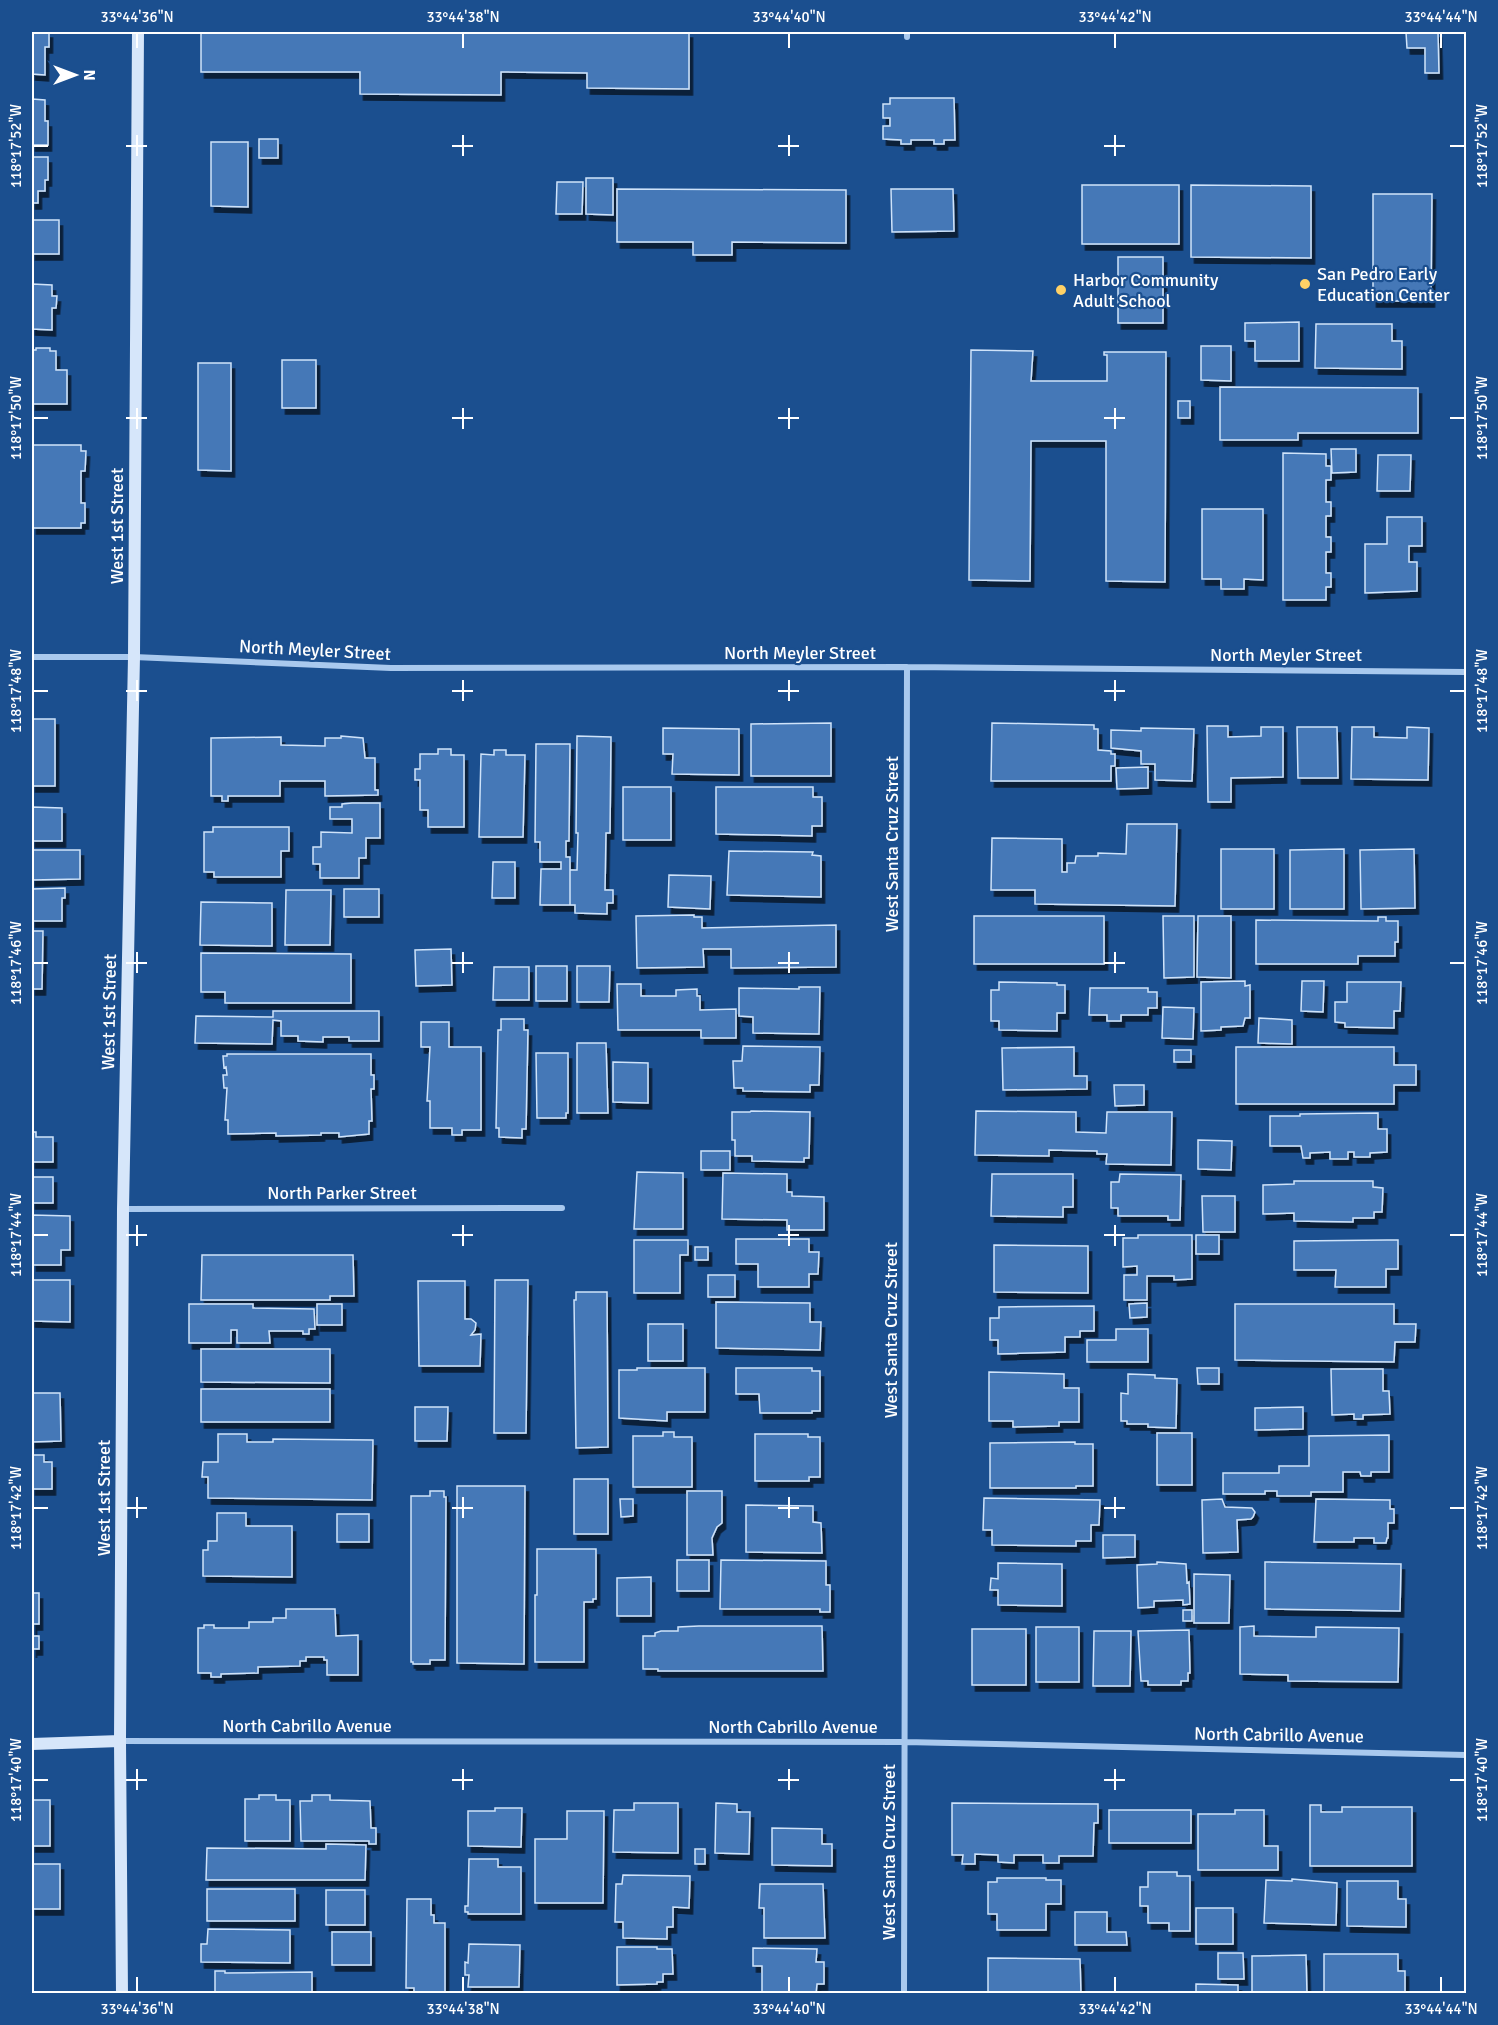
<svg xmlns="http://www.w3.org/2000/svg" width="1498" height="2025" font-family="Signika,sans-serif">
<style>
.building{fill:#4478b7;stroke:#cfe3fa;stroke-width:1.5;filter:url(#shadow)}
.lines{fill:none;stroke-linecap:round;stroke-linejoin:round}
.street{stroke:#a9c9ee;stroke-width:6}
.secondary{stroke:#d6e6fa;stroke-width:12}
.ticks{fill:none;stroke:#fff;stroke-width:2}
.poi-dot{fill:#ffd166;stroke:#1b4f8f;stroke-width:2}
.labels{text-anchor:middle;stroke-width:4.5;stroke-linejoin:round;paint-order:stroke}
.poi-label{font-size:18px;fill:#fff;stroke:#1b4f8f;text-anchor:start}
.street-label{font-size:18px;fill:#fff;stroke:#1b4f8f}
.neatline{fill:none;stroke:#fff;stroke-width:2}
.ticks-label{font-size:15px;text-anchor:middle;fill:#fff}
</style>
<defs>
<filter id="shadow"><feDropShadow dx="3.5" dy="6" stdDeviation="0" flood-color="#0009"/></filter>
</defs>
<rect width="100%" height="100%" fill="#1b4f8f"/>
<path class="building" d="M32 32H49V47H45V75L32 74Z
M201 32H689V89L587 88V73L501 72V95L360 94V72H201Z
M1406 32H1438L1439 73H1425V48H1407Z
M890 98H954L955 140H944V144H934V140H911V144H901V140L883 139V126H890V118H883V104H890Z
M32 99 45 100V121H48V145H32Z
M259 139H278V158H259Z
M211 142H248V207L211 206Z
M32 157H48V180H45V191H38V203H32Z
M586 178H613V215L586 214Z
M557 182H583L582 214H556Z
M1082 185H1179V244H1082Z
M1191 185 1311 186V258L1191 257Z
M617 189 846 190V243L732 242V255H693V242H617Z
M891 189H953L954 231 892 232Z
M1373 194H1432L1431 301H1373Z
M32 220H59V254H32Z
M1118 257H1163V323H1118Z
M32 284 52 285V296H57L56 308H52V330L32 329Z
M1299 322V361H1255V341H1245V323Z
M1316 324H1392V341H1402V369L1315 368Z
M1201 346H1231V381L1201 380Z
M36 348H50V351H56V370H67V404H32V350H36Z
M971 350 1033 351 1031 381H1107V355H1104V352H1166L1165 582 1106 581V441H1031L1030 581 969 580Z
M282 360H316V408H282Z
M198 363H231V471L198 470Z
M1220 387 1418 388V433H1298V440H1220Z
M1178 401H1190V418H1178Z
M33 445H81V451H86L85 471H81V503H85V523H81V528H33Z
M1331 449H1356V472L1332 473Z
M1283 453 1326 454V466H1331V480H1326V502H1331V516H1326V537H1331V552H1326V573H1331V587H1326V600H1283Z
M1378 455H1411L1410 491H1377Z
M1202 509H1263V580L1244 579V589H1221V579H1202Z
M1387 517H1422V546H1409V562H1417V591L1365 593V544H1387Z
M32 719H55V786H32Z
M831 723V776H751V724Z
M992 723 1094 725V729H1098V750L1111 751V754H1115V766H1111V781H991Z
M1207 726H1228V737L1261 736V727H1283V777L1231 778V802H1208Z
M1297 727H1337L1338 778H1298Z
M1352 727H1374V737L1407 738V727L1429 728 1428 780 1351 779Z
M663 728 739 729V775L672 774 673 754H663Z
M1141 728 1194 729 1192 781 1155 780V764H1141V751L1111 748V730L1141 731Z
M341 736 363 738 365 758H375V790H378V795L325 796V781H280V796H228V801H222V796H211V738L281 737V745L325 746V738H341Z
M577 736 611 737 610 833H606L605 890H613V903H607V914L575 913V905H570V870H577L578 833H576Z
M536 744H570L569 841H566V857H570V905H540L541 869H561V862H540V842H535Z
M438 749H451V755H464V827H428V810H420V780H415V769H420V754H438Z
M494 750H506V755H525L523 837H479L481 754 494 755Z
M1148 767V788L1117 789 1116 768Z
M623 787H671V840H623Z
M716 787H813V797H822V826H812V836L716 834Z
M352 803H380V838H366V858H359V878H320V864H313V847H321V832L352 833V819H330V807H342V804Z
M32 807 62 808V841H32Z
M1127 824H1177L1175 906 1035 904V890H991L992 838 1062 839V872H1067V863H1075L1076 856H1098V853L1126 854Z
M213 827H289V851H281V877H214V872H204V832H213Z
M1221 849H1274V909H1221Z
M1344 849V909H1290V850Z
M1414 849 1415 908 1361 909 1360 850Z
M32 850H80V879L32 880Z
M729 851 813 852 812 855 821 856V897L727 895Z
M493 862H515V898H492Z
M669 875 711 876 710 909 668 907Z
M65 888V898H62V921H32V889Z
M344 889H379V917H344Z
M286 890H331L330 945H285Z
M201 902 272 903V946L200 945Z
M694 915V917H702V928L836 925V967L731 968V949H703L704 967 637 968 636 916Z
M974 916H1104V964H974Z
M1163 916H1194V977L1164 978Z
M1198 916H1231V978L1197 977Z
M1378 917H1386V921H1398V942H1395V956H1358V964H1256V920L1378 921Z
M32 931H43L42 989H32Z
M451 949 452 985 416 986 415 950Z
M201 953 351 954V1003H225V992H201Z
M536 966H567V1001H536Z
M577 966H610L609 1002H577Z
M494 967H529V1000H493Z
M1245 981V986L1250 985V1018H1245L1243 1026 1221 1027V1030L1201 1031V982Z
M1302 981H1324L1323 1012 1301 1011Z
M999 982 1057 983V985H1065V1013H1057V1031L999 1030V1021H991V990H999Z
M1347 982H1401L1400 1011H1394V1028L1345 1027V1023L1335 1022V1002H1347Z
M617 984H641V996H676V990L697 989V996H700V1010L736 1009V1038H701V1030H618Z
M799 987H820L819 1034 753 1033V1017L739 1016V988L799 989Z
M1090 988H1148V992H1157V1008H1148V1015H1121V1021H1107V1015H1089Z
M1163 1007 1194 1008 1193 1039 1162 1038Z
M273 1011H379V1041H349V1037H323V1042L298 1041V1036H281V1021L273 1020 272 1044 195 1043 196 1016 273 1017Z
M1259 1018 1292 1020V1044L1258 1043Z
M501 1019H524V1030H528L526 1129H522V1138L499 1137V1128H496L498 1030H501Z
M421 1022H449V1047H481V1130H462V1135H452V1128H430V1101H427L430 1047H421Z
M577 1043H606L608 1113H577Z
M743 1046 820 1047 819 1085H810V1092L743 1091V1088H734L733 1061H742Z
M1074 1047V1076H1087V1089L1003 1090 1002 1048Z
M1236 1047H1394V1065H1416V1085H1394V1104H1236Z
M1174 1050H1191V1062H1174Z
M536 1053H568V1113H566V1118H537Z
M227 1054H371V1075H374V1089H371L372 1121H369V1134L339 1137V1133H321V1135L276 1136V1133L228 1134V1120H225L227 1088H224L223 1075H227L226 1067 224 1068 223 1056H227Z
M613 1062 648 1063V1103L613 1102Z
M1114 1085H1144V1105L1115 1106Z
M751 1111 810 1112 809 1158H804V1162L752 1161V1156H735V1140H732V1112H750Z
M976 1111 1076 1112V1132L1106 1133 1107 1112H1172L1171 1165 1106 1164 1107 1154H1097V1151L1049 1150V1156L975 1155Z
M1378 1113V1129H1387V1152L1370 1153V1157H1354V1152H1348V1159H1330V1152L1310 1153V1158H1303L1301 1146H1270V1116H1300V1114Z
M32 1132H36V1137H53V1162H32Z
M1198 1140 1232 1141 1231 1170 1198 1169Z
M701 1151H730V1170H701Z
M637 1172 683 1173V1229H634Z
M723 1173 787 1174V1192H792V1196L824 1197V1230H787V1220L722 1219Z
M992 1174H1073V1207H1063V1217L991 1216Z
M1120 1174 1181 1175 1180 1220H1168V1216H1118V1208H1111V1182H1119Z
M32 1177H53V1203H32Z
M1294 1181H1373V1187L1383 1188 1382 1212H1374V1218H1353V1222L1294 1221V1213L1263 1214V1185L1294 1184Z
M1202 1196H1235V1232H1203Z
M32 1215 70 1216V1250H61V1265H33Z
M1138 1235H1192V1279L1174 1280V1276H1147V1300H1124V1275H1137V1266L1123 1267V1238H1138Z
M1196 1235H1219V1254H1196Z
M736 1239H809V1252H819L818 1274H809V1287H758V1264H736Z
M634 1240H688V1255H680V1293H634Z
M1387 1240H1398V1269H1386V1287H1335L1336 1270H1294V1241Z
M994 1245 1088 1246V1293L994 1292Z
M695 1247H708V1260H695Z
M202 1255H353L354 1296H330V1300H201Z
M708 1275H735V1297H708Z
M32 1280H70V1322L32 1321Z
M495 1280H528L526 1433H494Z
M418 1281H465V1319H471L476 1323 475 1330 471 1335 481 1334 480 1366H419Z
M576 1292H607L608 1447 576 1448 574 1300H576Z
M716 1302 810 1303V1322H821L820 1350 716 1348Z
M1147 1303V1317L1130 1318 1129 1304Z
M189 1304H253V1308L314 1309 315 1329H309V1334H303V1331H269L270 1343H237V1330H231V1343H189Z
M317 1304H342V1325H317Z
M1235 1304H1394V1324H1416L1415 1342H1395L1394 1362 1235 1360Z
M1094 1306V1331H1080V1337H1065V1352L998 1354V1340H990V1318H999V1307Z
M648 1324H683V1361H648Z
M1116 1329H1148V1362H1087V1340H1116Z
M201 1349H330V1383L201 1382Z
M637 1368H705V1412H667V1421L619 1418V1370H637Z
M736 1368H812V1371H820V1411H812V1413H760L759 1394H736Z
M1197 1368H1219V1384H1198Z
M1331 1369H1383V1391H1389L1390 1414 1363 1415V1419H1354V1414L1332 1415Z
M989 1372 1064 1374V1388H1079V1422H1059V1426L1013 1427V1421H989Z
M1128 1374 1155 1375V1378L1177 1379 1176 1428 1148 1427V1424H1127V1421H1121V1393L1128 1394Z
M201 1389H330V1422H201Z
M32 1393H60L61 1441 32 1442Z
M415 1407H448L447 1441H415Z
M1303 1407V1429L1255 1430V1408Z
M663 1432H674V1437H692V1487H633V1436H663Z
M1157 1433H1192V1485H1157Z
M218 1434H247V1442H273V1439L373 1440 372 1500 208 1498V1477H202L203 1462H218Z
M755 1434H808V1437H820V1477H809V1481H755Z
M1389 1435V1472H1371V1476H1361L1360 1472H1343V1492H1311V1496H1277V1491H1265V1494H1223V1473H1279V1466H1309V1436Z
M1075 1442V1444H1093V1486H1076V1488H990V1443Z
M32 1455H44V1462H52V1489H32Z
M574 1479H608V1534H574Z
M457 1486H525L524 1664 457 1663Z
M430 1491H444V1497H446L445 1660H430V1664H413V1662H411V1496H430Z
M687 1491H722V1523L717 1527 712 1538 713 1555H687Z
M984 1498 1100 1500 1099 1525H1091V1541H1076V1546L992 1545V1530H983Z
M620 1499H633V1516L621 1517Z
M1222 1499 1225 1507 1252 1508 1255 1512 1253 1517 1251 1519 1237 1520 1238 1552 1203 1553 1202 1500Z
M1316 1499 1390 1500V1509H1394V1523H1388V1538H1387L1386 1543H1374V1538H1354V1542H1314Z
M746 1505 813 1506V1522L821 1523 822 1553 746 1552Z
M217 1513H246V1526H292V1577L203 1576V1550H208V1541H217Z
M337 1514H369V1542H337Z
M1103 1535H1135V1557L1103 1558Z
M537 1549H596V1599H593V1602H584V1662H535V1595H537Z
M677 1560H709V1591H677Z
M721 1560 826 1561V1585H830V1612H820V1609H720Z
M1157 1562 1186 1564 1187 1583 1189 1582 1190 1604 1183 1605V1600L1154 1601V1607L1138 1608 1137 1565 1157 1564Z
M1265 1562 1401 1564 1400 1611 1265 1609Z
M998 1563 1062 1564V1606L998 1605V1590H990L991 1578 998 1579Z
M1194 1574 1230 1575 1229 1623H1194Z
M651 1577V1616H617V1578Z
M32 1593H39V1624H33V1636H39V1649H33V1652Z
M286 1609H335L336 1636 358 1635V1675H327V1660H324V1657H306V1661H300V1666L258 1667V1673L221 1674V1677H211V1673H198V1628H204V1625H214V1628H249V1622H273V1618H286Z
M1183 1610H1192V1621H1183Z
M699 1626H822L823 1671H658V1669H643V1636H655V1633L661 1631H678V1627Z
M1254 1626V1636L1316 1637V1627L1399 1628 1398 1682 1288 1681V1675L1240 1674V1627Z
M1036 1627H1079V1682H1036Z
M972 1629H1026V1685H972Z
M1189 1630 1190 1673H1188V1681H1181V1685H1148V1681H1141L1138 1631Z
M1094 1631H1131L1130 1686H1093Z
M259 1795H276V1800H290V1841H245V1799H259Z
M312 1795H330V1800L370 1801 371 1828H376V1844H369V1841H301L300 1801H312Z
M32 1800H50V1846H32Z
M634 1803H678V1853L613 1852 614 1810H634Z
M716 1803 737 1804V1812H750L749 1854 715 1853Z
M952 1803 1098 1804V1823H1094L1093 1856H1059V1863H1043V1855H1014V1863L998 1862V1855L975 1854V1864H962L963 1855H952Z
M1310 1805H1321V1812H1342V1807H1412V1866H1310Z
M495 1808H522L521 1847 468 1846V1811H495Z
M1109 1810H1191V1843H1109Z
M1235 1810H1264V1846H1278V1870H1198V1814H1235Z
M567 1811H604L603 1903H535V1839H567Z
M772 1828 822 1829V1844H832V1866L772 1865Z
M326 1844 366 1845 365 1880H206L207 1848 326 1849Z
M695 1849H705V1864H695Z
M469 1859H498V1867H521V1914H468V1912H465V1906H468Z
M32 1864H60V1909H32Z
M1148 1872H1177V1876H1190V1931H1169V1923H1148V1906H1140V1887H1148Z
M623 1875 690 1876 689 1908 673 1907V1927H667V1939L623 1938V1922H615L616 1884H622Z
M997 1878H1046V1880H1061V1904H1046V1930H997V1914H988V1882H997Z
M1292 1879 1337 1883 1336 1925 1264 1923 1266 1880 1292 1881Z
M1347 1881H1398V1899H1406V1927L1347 1926Z
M760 1884H823L825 1938H764V1908H759Z
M207 1889H295V1921H207Z
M326 1890H365V1925H326Z
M407 1899H431V1915H434V1923H445V1994H414V1988H406Z
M1196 1908H1233V1944H1196Z
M1075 1912H1107V1932H1126L1127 1945H1075Z
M208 1929 290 1930V1963L201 1962V1944H207Z
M332 1932H371V1965H332Z
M469 1944 520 1945 519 1987H468L469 1975H465V1962L468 1963Z
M617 1947H657V1949H672L673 1974H663V1982H657V1984L617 1985Z
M753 1948 817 1949 816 1962H824V1984H817L816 1994H762V1966H753Z
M1218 1953H1243L1244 1979H1218Z
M1324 1954H1398V1971H1405V1994H1324Z
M1306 1955 1307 1994H1252V1956Z
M988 1958 1080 1959 1081 1994H988Z
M215 1971H225V1973L312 1972V1994H215Z
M1196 1984 1238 1985V1994H1196Z"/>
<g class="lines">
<path class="street" d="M907 37V32
M32 657H134L391 668 907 667 1466 672
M123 1209 562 1208
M120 1741 905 1742 1466 1755
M904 1994 907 667"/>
<path class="secondary" d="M32 1744 120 1741
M122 1994 120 1741 123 1209 134 657 138 32"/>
</g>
<path class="ticks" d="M137 33V48M463 33V48M789 33V48M1115 33V48M1441 33V48M137 135V156M463 135V156M789 135V156M1115 135V156M33 146H48M126 146H147M452 146H473M778 146H799M1104 146H1125M1450 146H1465M137 408V429M463 408V429M789 408V429M1115 408V429M33 418H48M126 418H147M452 418H473M778 418H799M1104 418H1125M1450 418H1465M137 680V701M463 680V701M789 680V701M1115 680V701M33 691H48M126 691H147M452 691H473M778 691H799M1104 691H1125M1450 691H1465M137 952V973M463 952V973M789 952V973M1115 952V973M33 963H48M126 963H147M452 963H473M778 963H799M1104 963H1125M1450 963H1465M137 1225V1246M463 1225V1246M789 1225V1246M1115 1225V1246M33 1235H48M126 1235H147M452 1235H473M778 1235H799M1104 1235H1125M1450 1235H1465M137 1497V1518M463 1497V1518M789 1497V1518M1115 1497V1518M33 1508H48M126 1508H147M452 1508H473M778 1508H799M1104 1508H1125M1450 1508H1465M137 1769V1790M463 1769V1790M789 1769V1790M1115 1769V1790M33 1780H48M126 1780H147M452 1780H473M778 1780H799M1104 1780H1125M1450 1780H1465M137 1977V1992M463 1977V1992M789 1977V1992M1115 1977V1992M1441 1977V1992"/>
<g class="poi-dot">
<circle cx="1305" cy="284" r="6"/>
<circle cx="1061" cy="290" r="6"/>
</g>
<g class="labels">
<g class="poi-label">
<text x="1317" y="280">San Pedro Early<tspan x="1317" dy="21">Education Center</tspan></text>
<text x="1073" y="286">Harbor Community<tspan x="1073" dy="21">Adult School</tspan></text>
</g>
<g class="street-label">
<text transform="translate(117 526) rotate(-90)" y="6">West 1st Street</text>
<text transform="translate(315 650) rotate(3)" y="6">North Meyler Street</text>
<text x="800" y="659">North Meyler Street</text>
<text x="1286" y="661">North Meyler Street</text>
<text transform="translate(892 844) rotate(-90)" y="6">West Santa Cruz Street</text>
<text transform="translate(109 1012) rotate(-89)" y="6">West 1st Street</text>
<text x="342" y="1199">North Parker Street</text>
<text transform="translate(891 1330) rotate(-90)" y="6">West Santa Cruz Street</text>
<text transform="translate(104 1498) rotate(-90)" y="6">West 1st Street</text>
<text x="307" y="1732">North Cabrillo Avenue</text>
<text x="793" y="1733">North Cabrillo Avenue</text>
<text transform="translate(1279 1735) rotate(1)" y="6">North Cabrillo Avenue</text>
<text transform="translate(889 1852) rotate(-90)" y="6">West Santa Cruz Street</text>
</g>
</g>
<rect width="1498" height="2025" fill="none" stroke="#1b4f8f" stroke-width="66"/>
<g transform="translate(75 75) rotate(90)" stroke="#1b4f8f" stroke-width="4.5" paint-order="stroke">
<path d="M0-4.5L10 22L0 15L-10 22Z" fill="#ffffff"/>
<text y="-9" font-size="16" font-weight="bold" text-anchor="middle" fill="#ffffff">N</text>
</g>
<rect x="33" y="33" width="1432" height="1959" class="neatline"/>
<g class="ticks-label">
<text x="137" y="22">33°44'36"N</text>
<text x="463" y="22">33°44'38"N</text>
<text x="789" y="22">33°44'40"N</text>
<text x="1115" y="22">33°44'42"N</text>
<text x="1441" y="22">33°44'44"N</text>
<text transform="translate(1482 146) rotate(-90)" y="5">118°17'52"W</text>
<text transform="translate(16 146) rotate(-90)" y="5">118°17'52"W</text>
<text transform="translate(1482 418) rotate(-90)" y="5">118°17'50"W</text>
<text transform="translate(16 418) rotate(-90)" y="5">118°17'50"W</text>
<text transform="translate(1482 691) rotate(-90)" y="5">118°17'48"W</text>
<text transform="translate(16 691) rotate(-90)" y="5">118°17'48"W</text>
<text transform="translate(16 963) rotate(-90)" y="5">118°17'46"W</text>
<text transform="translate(1482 963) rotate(-90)" y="5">118°17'46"W</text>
<text transform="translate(16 1235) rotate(-90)" y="5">118°17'44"W</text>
<text transform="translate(1482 1235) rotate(-90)" y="5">118°17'44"W</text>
<text transform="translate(16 1508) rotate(-90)" y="5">118°17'42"W</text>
<text transform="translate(1482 1508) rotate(-90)" y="5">118°17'42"W</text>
<text transform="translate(1482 1780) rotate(-90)" y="5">118°17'40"W</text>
<text transform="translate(16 1780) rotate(-90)" y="5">118°17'40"W</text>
<text x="137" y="2014">33°44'36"N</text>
<text x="463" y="2014">33°44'38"N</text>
<text x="789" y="2014">33°44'40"N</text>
<text x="1115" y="2014">33°44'42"N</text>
<text x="1441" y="2014">33°44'44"N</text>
</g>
</svg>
